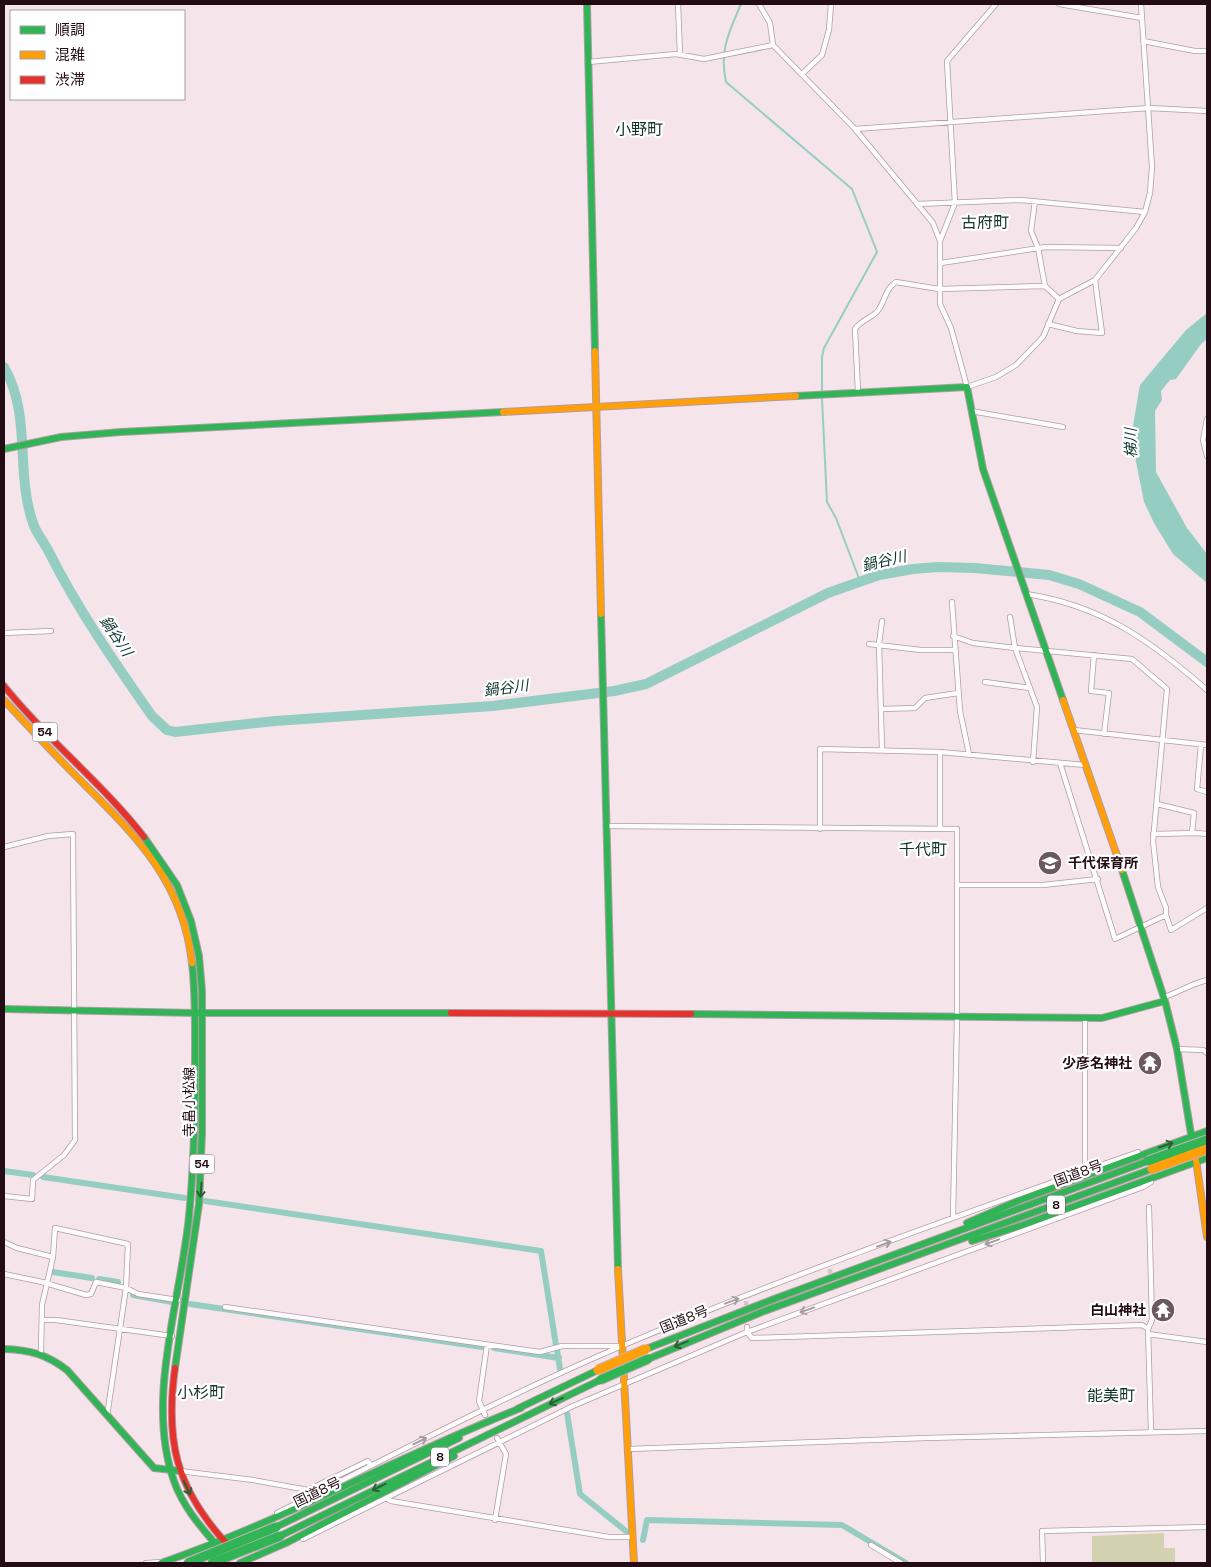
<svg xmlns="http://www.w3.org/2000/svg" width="1211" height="1567" font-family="'Space Grotesk','Noto Sans JP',sans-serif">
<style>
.green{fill:#d2d2b1}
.water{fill:#96cdc2}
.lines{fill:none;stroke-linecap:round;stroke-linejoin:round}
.stream{stroke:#96cdc2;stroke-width:2}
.canal{stroke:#96cdc2;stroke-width:6}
.river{stroke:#96cdc2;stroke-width:10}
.street-tunnel{stroke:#d6c4ca;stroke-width:4.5;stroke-dasharray:4.5 2;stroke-linecap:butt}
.street-casing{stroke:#b09da4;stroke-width:6}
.fast-casing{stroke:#b09da4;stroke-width:8}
.slow-casing{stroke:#b09da4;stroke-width:8}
.jam-casing{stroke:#b09da4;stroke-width:8}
.street{stroke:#fefbfc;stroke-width:4.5}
.fast{stroke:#30b455;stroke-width:6}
.slow{stroke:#ff9f0a;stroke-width:6}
.jam{stroke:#e5322d;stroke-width:6}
.fast-bridge-casing{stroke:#c4b1b7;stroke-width:11;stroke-linecap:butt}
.slow-bridge-casing{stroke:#c4b1b7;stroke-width:11;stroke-linecap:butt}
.fast-bridge{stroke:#30b455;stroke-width:9}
.slow-bridge{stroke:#ff9f0a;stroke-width:9}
.oneway{stroke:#2a6034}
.oneway2{stroke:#a69b9f}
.labels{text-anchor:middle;stroke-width:4.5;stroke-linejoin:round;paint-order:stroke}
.shield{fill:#fff;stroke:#65555a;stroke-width:1}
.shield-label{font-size:12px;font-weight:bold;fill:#230c14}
.poi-label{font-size:14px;font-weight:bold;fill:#230c14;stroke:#fff;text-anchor:end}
.street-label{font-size:14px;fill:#230c14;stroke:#fff}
.water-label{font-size:15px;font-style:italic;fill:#0c362e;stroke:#fff}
.quarter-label{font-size:16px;fill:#14342d;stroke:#fff}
</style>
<rect width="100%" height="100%" fill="#f5e5ea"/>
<path class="green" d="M1164 1533V1548H1175V1563H1092V1536Z"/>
<path class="water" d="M1207 313V339L1201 344 1176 379 1170 380 1161 391 1162 400 1155 411 1156 472 1187 528 1207 554V583L1173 554 1154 523 1144 502 1131 437 1140 385 1186 330Z"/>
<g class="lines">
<path class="stream" d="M741 4C729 32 719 51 726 82L852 189 876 249 877 252 824 348 822 357V390
M822 399 827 502 836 518 860 581"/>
<path class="canal" d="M4 1171 33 1175
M43 1177 185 1198
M205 1201 541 1251 556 1345
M53 1272 92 1278
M99 1279 118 1282
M133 1295 172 1302
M190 1304 482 1347
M494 1348 559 1358
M557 1350 560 1369
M567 1413 580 1494 627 1532
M643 1540 647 1520 842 1525 906 1563"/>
<path class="river" d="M4 367C32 415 15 472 33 523 36 533 44 542 49 552 78 610 115 663 152 716L167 730 175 732 275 721 493 706 614 691 646 684 828 593 879 575 913 569 938 567 975 568 1049 575 1079 584 1140 612 1207 662"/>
<path class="street-tunnel" d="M830 1269V1279
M746 1301V1310"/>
<g class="street-casing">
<path id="street" d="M678 4 680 55
M759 4 770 23 773 45 855 129 933 223 940 241V304L951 328 967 387 996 377 1016 365 1043 337 1059 299 1095 280 1136 228 1145 212 1150 193 1152 167 1141 4
M1059 4 1142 18
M1143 41 1195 51H1207
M588 62 676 54 704 59 773 45
M802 74 822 55 829 30 831 4
M855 129 1149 108 1207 111
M1035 201 1031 231 1038 248 1045 286 1059 299
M917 204 1021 200 1145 212
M940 241 955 203 947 61 996 4
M941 263 1046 247 1121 248
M1048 324 1077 331 1102 333 1095 280
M858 392 855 329C862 319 875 317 879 309 885 300 886 288 896 282L939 289 1045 286
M971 411 1063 427
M1207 419 1203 440 1207 456
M1026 594C1101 605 1151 641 1207 690
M952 602 960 711 969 754
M1010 617 1015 648 1037 707 1033 762
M882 621 879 644 882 750
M4 633 51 631
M953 636 973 643 1015 648 1132 659 1167 689 1153 841 1158 887 1166 908V915L1115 939 1060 763
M869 644 921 650H954
M1094 655 1091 691 1109 693 1104 734
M985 682 1030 688
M881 709 915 708 925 698 958 693
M1074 730 1207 745
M1201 745 1197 789 1207 792
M1157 804 1194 813 1192 833
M606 826 957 829V1017L953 1218
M820 829V749L940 752 1085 765
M940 829V752
M1153 834 1197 833 1207 834
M4 847 48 836 73 834 75 1140 64 1155 33 1180 32 1199 4 1196
M957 885H1043L1098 879
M1166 915 1171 930 1207 908
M1164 997C1179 992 1191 984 1207 980
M1177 1049 1203 1050 1207 1053
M1085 1171V1018
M4 1242 17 1248 53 1257 55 1228 128 1244 126 1288 107 1416
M4 1274 42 1282 86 1295 91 1294 96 1282 126 1288 138 1294 178 1300
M225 1307 540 1352 562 1346H620
M42 1320H56L172 1336
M747 1327V1332L1143 1187 1151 1182
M1148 1329 1152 1320 1149 1207
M1148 1334 1207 1342
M41 1351 42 1305 53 1257
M485 1415 479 1401 487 1345
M629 1449 926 1438 1207 1431
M180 1471 253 1480 308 1490 368 1461 371 1466
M386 1498 391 1501 609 1537H633
M277 1513C392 1456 506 1395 624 1345 792 1274 966 1213 1138 1152
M495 1520 506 1454 497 1438
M303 1539 573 1406 747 1332 752 1338 1142 1325 1148 1329 1151 1431
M871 1545 901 1563
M146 1563 162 1562
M1043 1563 1042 1531 1207 1527"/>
</g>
<g class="fast-casing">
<path id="fast" d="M587 4 595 351
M796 396 967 387 983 469 1063 700
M4 449 61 437 121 432 503 412
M601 614 618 1269
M144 837 177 885 191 921 199 956 202 991V1133L199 1204 175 1368
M1122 870 1165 1001 1177 1049 1192 1140
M192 963C196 997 195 1031 195 1065 195 1115 194 1166 189 1216 181 1299 145 1400 174 1481 183 1507 201 1527 218 1547
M4 1009 195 1013H451
M691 1014 1102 1018 1165 1001
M967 1223 1020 1200 1207 1131
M972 1241 1023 1225 1207 1158
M4 1349C30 1350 46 1354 67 1370L154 1468 180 1471
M646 1349 774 1299 1148 1161
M648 1359 762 1312 1152 1169
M517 1409 598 1370
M276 1527 459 1438
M280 1536 600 1380
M161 1563C285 1520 399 1456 521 1408
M240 1563 288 1542 454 1456"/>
</g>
<g class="slow-casing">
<path id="slow" d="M595 351 601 614
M503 412 796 396
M4 700C28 726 52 752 77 777 133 833 183 879 192 963
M1063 700 1122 870
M1196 1160 1207 1237
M618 1269 634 1563"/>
</g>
<g class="jam-casing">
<path id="jam" d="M4 686C47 740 102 783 144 837
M451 1013 691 1014
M175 1368C165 1441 176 1488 226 1543"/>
</g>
<use href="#street" class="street"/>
<use href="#fast" class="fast"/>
<use href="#slow" class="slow"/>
<use href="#jam" class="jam"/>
<g class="fast-bridge-casing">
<path id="fast-bridge" d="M1148 1161 1207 1140
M600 1380 648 1359
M188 1563 276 1527
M212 1563 280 1536"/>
</g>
<g class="slow-bridge-casing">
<path id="slow-bridge" d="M1152 1169 1207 1149
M598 1370 646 1349"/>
</g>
<use href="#fast-bridge" class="fast-bridge"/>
<use href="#slow-bridge" class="slow-bridge"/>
</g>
<defs><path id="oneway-shaft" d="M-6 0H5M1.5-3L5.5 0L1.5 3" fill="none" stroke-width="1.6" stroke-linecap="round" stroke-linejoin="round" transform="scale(1.25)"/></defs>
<g class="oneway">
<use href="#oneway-shaft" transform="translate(1166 1145) rotate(-19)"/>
<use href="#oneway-shaft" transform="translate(201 1190) rotate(94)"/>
<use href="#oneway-shaft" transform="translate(681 1344) rotate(158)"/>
<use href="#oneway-shaft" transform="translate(556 1401) rotate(155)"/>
<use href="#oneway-shaft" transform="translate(379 1487) rotate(154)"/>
<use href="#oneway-shaft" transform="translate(187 1488) rotate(65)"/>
</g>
<g class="oneway2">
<use href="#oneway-shaft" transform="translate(992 1242) rotate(160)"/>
<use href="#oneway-shaft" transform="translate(884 1244) rotate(-20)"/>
<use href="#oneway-shaft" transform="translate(732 1301) rotate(-20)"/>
<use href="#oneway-shaft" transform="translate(807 1310) rotate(160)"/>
<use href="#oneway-shaft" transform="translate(420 1441) rotate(-26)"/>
</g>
<defs>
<g id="school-disc" transform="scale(1.25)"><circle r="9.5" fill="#6c585f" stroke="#fff"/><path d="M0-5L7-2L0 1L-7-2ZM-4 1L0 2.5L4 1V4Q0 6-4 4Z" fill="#fff"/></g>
<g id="temple-disc" transform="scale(1.25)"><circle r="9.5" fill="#6c585f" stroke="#fff"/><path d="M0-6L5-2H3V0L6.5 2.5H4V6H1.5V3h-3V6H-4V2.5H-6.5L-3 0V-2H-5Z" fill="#fff"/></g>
</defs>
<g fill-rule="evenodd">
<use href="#school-disc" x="1050" y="863"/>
<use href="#temple-disc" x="1150" y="1063"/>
<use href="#temple-disc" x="1163" y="1310"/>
</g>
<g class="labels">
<g class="shield">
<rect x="32.5" y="722.5" width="25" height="19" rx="4"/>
<rect x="189.5" y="1154.5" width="25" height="19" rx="4"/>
<rect x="1047" y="1195.5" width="18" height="19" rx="4"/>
<rect x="431" y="1447.5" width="18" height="19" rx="4"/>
</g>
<g class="shield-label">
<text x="45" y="736">54</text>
<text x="202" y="1168">54</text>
<text x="1056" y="1209">8</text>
<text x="440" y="1461">8</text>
</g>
<g class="poi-label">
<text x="1068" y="868" text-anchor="start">千代保育所</text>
<text x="1132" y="1068">少彦名神社</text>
<text x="1146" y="1315">白山神社</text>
</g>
<g class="street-label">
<text transform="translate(189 1102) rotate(-90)" y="5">寺畠小松線</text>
<text transform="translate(1078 1173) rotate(-20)" y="5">国道8号</text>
<text transform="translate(684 1319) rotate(-22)" y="5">国道8号</text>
<text transform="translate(317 1492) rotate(-26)" y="5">国道8号</text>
</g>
<g class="water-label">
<text transform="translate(1131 443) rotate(-91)" y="5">梯川</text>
<text transform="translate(884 561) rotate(-13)" y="5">鍋谷川</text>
<text transform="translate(116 636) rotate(56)" y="5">鍋谷川</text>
<text transform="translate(506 688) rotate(-7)" y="5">鍋谷川</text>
</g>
<g class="quarter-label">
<text x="639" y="135">小野町</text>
<text x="985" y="228">古府町</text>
<text x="923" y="855">千代町</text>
<text x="201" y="1398">小杉町</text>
<text x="1111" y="1401">能美町</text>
</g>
</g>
<rect width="1211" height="1567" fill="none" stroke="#230c14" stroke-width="10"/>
<rect x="10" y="10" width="175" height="90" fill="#ffffff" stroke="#a79ea1"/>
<rect x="20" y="26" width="25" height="8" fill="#30b455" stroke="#a79ea1"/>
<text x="55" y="35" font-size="15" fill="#230c14">順調</text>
<rect x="20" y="51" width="25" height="8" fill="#ff9f0a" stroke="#a79ea1"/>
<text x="55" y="60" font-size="15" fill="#230c14">混雑</text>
<rect x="20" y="76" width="25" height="8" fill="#e5322d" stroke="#a79ea1"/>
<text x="55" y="85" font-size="15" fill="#230c14">渋滞</text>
</svg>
